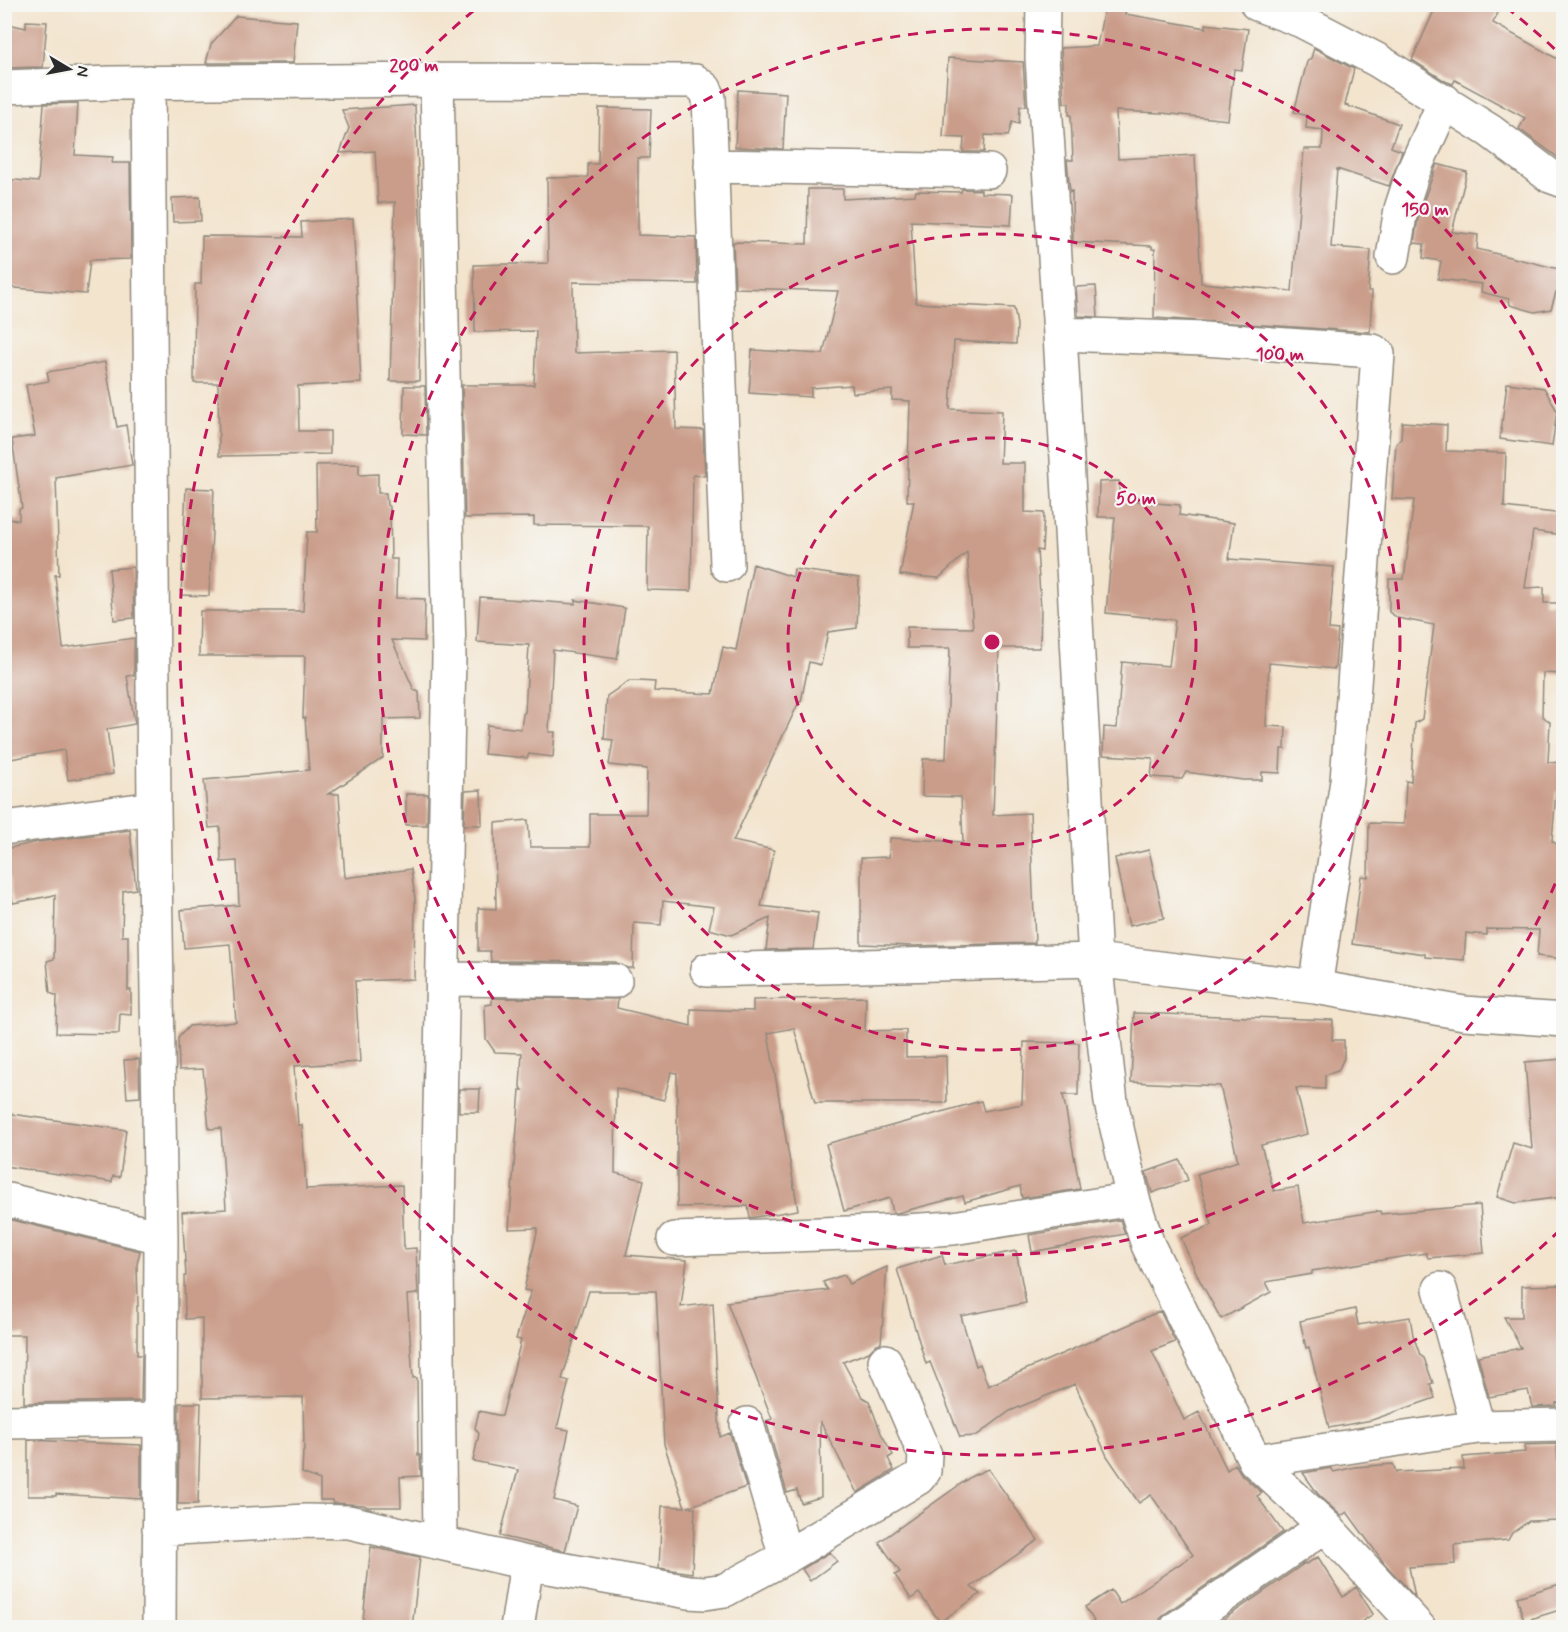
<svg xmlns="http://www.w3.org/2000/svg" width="1568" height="1632" font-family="Mynerve,sans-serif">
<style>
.building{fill:#ca9d8a}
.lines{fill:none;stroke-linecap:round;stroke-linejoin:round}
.minor-casing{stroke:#8f887c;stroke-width:36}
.minor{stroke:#fff;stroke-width:33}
.ring{fill:none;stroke:#c2185b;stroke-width:3;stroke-dasharray:10 8}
.centre{fill:#c2185b;stroke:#f6f6f2;stroke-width:3}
.ring-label{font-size:18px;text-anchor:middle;font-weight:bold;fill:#c2185b;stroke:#f6f6f2;stroke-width:4.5;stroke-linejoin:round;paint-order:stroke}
</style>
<rect width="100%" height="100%" fill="#f6f6f2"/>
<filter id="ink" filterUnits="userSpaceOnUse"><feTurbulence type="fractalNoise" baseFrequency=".0167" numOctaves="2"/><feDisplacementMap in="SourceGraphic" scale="12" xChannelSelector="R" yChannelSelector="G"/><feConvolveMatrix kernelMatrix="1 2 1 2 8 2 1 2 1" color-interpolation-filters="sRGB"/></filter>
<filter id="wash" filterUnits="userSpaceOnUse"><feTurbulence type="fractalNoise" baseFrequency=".008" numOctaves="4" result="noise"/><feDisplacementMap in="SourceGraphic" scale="24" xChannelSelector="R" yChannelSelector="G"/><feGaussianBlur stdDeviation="1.35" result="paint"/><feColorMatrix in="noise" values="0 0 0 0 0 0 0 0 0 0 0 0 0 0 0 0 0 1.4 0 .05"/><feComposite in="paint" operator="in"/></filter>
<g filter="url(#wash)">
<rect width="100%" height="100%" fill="#f3e4ce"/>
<g id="blocks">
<path class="building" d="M1105 4H1127L1125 14 1206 28V24L1248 29 1242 70 1234 69 1228 120 1162 113 1116 111 1118 159 1195 155 1201 283 1292 291 1304 149H1322L1323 130 1306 128 1307 116 1294 112 1307 62 1311 58 1314 48 1354 69 1345 105 1399 124 1391 147 1402 151 1389 186 1337 169 1331 247 1371 250 1368 291H1372L1370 332 1154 318 1155 249H1152V246L1073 242 1072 191 1070 192 1067 160H1073L1071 115H1069V103H1064L1061 48 1097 46Z
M1437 4H1502L1493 23 1563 62V161L1519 129 1525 118 1455 80 1453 84 1445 81 1412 60Z
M236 16 297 21 293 63H206L211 44Z
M26 21 47 22 43 67 4 68V23L26 28Z
M948 58 1023 62 1026 106H1020L1019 124 1012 122 1008 136 985 135 984 152H963L964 138 943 137Z
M738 90 786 93 783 149 735 147Z
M78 103 75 155 113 157 112 163H130L131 259 90 260 86 294 4 287V179L38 182 44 104Z
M415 105 421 236 419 381H390L395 202 378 203 375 151 340 153 349 128 342 110Z
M599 108 651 109 649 158H638V235L696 237 697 284 573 282 574 353 674 350 676 429 703 430 705 476 693 475 691 591 647 590 648 526 534 525V517L465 518 462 385H534L536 331 475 332 474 265 548 263 547 178 588 177V164H598Z
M1437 164 1467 172 1452 232 1478 235 1477 249 1563 270V291L1556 292 1551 309 1535 312 1510 305 1509 299 1481 292 1482 284 1438 279 1441 261 1423 258 1424 244 1414 243 1419 213Z
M808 189H843V199L915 195 916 191 961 192 962 189 981 190V193L1013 194 1011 225 911 221 916 303 1014 308 1017 325 1016 344 954 341 950 409 1002 411 1000 463H1025V512L1044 513 1042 551 1037 550 1041 609 1040 648H999L993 815 1030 813 1035 943 911 946 861 944V858L889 857 890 838 963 842 961 797 922 796 923 759H946L950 648H907V627L973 628 967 552 939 578 900 575 914 501H907L910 401 892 400V390L853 393 852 385 811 388V397L749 393 752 350 823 354 838 291 735 288 733 242 807 244Z
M200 197 201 221 173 222 172 198Z
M353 219 361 383 298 386 299 431H330V454L219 456 218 383H194L195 284H201L202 236 302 237 301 222Z
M1096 286 1098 317 1078 316 1076 287Z
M105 362 117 427 126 425 132 465 56 478 59 575H55L63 648 134 638V675L127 676 135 724 107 729 113 774 68 780 64 750 4 760V519L19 520V509L22 508 12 439 35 436 26 385 49 381 47 372Z
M1507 383 1544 388 1557 411 1552 446 1500 439Z
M404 386H425L426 435 403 434Z
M1402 422 1447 425 1446 451 1506 453 1504 507 1563 514V535L1533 531 1525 588 1544 587V603H1563V674L1543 673 1542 716 1550 722 1548 762 1563 763V792H1556L1552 841 1563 849V959L1537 956 1539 930 1487 929V935L1466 933 1464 960 1425 957V954L1352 944 1361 876 1368 877 1369 823 1404 824 1406 781 1411 782 1415 723 1422 719 1434 625 1398 618 1389 612V579H1404L1414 500 1392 499 1396 444 1401 439Z
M359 464V475L378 474V493H386L387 505 390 507 391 559H397L396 598 425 599 424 641 392 640 414 690 419 692 420 718 383 719V758L328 794H339L345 878 411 869 415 899 414 979 355 981 360 1062 294 1066 298 1125H302L306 1189 402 1185 404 1249 416 1248 418 1294 407 1295 413 1378H417L418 1455H420L421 1476 400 1477 401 1507H368L363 1505 333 1503 332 1500H320V1480L302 1473 303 1451H304L303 1397 202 1398V1318L185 1319 184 1276H186L182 1212 226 1209 221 1128 209 1129 203 1069 179 1070 178 1038 189 1026 236 1022 230 944 184 948 181 910 239 905 237 861 221 862 220 827 209 828 204 780 309 770 305 718H303L305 656H199L200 611H303L307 532H317L316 465Z
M1119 481V500L1180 505 1179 515 1234 523 1229 559 1334 567 1329 629 1338 630 1335 669 1269 663 1266 726 1286 727 1285 749H1281L1280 773 1262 772V780H1243L1186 772 1182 779 1151 777 1153 758 1103 755 1104 727 1117 728 1122 662 1169 666 1175 620 1106 613 1115 517H1098L1099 482Z
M186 488 214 489 209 596 181 595Z
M753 564 793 577 794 569 859 578 857 628 828 632 821 665 809 662 801 702H799L733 841 774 850 761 906 818 913 813 949 766 950 770 918 731 935 709 929 714 907 663 901 661 925 634 923 633 968H627L615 962 491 961 490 951H478V908L496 909 495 823 528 820 530 847H590V814H646L647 769 609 765 613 740 604 739 607 696 629 681H638L655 682 654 691 713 694 723 647 736 650Z
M133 567 134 618 114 620 109 569Z
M480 597 575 604V600L625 608 617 659 553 650 549 732H555L553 757 529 754 527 758 484 754 487 725 521 729 523 714 525 712 529 645 477 642Z
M481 790 482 825H464L465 791Z
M406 794H428L427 825H406Z
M130 830 136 889 123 891 122 936H128V990H131V1015L120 1014 119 1034 56 1033 57 996 50 993 47 961 54 959 55 895 13 903 4 849 38 842Z
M1149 850 1164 918 1129 926 1115 858Z
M866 997 865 1031 906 1030V1057L946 1056 947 1103H815L794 1028 768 1033 798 1210 750 1218 748 1206 677 1207V1073L671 1072 664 1100 616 1088 615 1173 644 1180 626 1255 687 1260 681 1307 713 1303 720 1437 730 1433 746 1487 688 1507 695 1508 692 1573 659 1568 662 1506 685 1507 664 1444 656 1291H589L562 1379 569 1381 557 1428 569 1430 554 1500 577 1506 565 1551 500 1536 518 1470 473 1461 479 1434 475 1428 479 1411 502 1416 521 1340 516 1339 531 1291 524 1290 538 1228 509 1229 520 1090H523L520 1086 522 1053 495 1052 486 1039 485 1005 492 1004V998L618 999 617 1008 691 1026V1009L753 1011V1000Z
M1134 1013 1333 1020 1332 1040H1344V1058L1338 1071 1325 1075V1089L1296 1088 1307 1134 1261 1145 1274 1191 1298 1187 1304 1223 1380 1211 1381 1214 1480 1205 1484 1253 1428 1258 1426 1253 1312 1271V1274L1266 1282 1271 1292 1221 1319 1199 1279 1181 1238 1212 1225 1197 1174 1238 1161 1220 1086 1131 1082Z
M1024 1042 1079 1043 1078 1095H1063L1080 1189 1022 1198 1020 1186 965 1202 963 1196 897 1213H893L890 1198 844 1211 826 1144 981 1101 984 1111 1022 1104Z
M139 1059 140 1097 127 1098 124 1060Z
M1563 1059V1197L1516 1203 1497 1197 1513 1143 1532 1149 1525 1062Z
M459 1089H480L479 1112H459Z
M4 1113 126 1130 120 1177 113 1176 112 1182 4 1166Z
M1180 1160 1188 1180 1152 1193 1146 1172Z
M4 1218 140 1251 137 1264 138 1306H137V1355H142L141 1401 24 1403 25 1335H4Z
M1120 1220 1125 1234 1032 1252 1029 1235Z
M1016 1251 1026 1303 961 1316 976 1366 980 1364 988 1386 1160 1311 1175 1342 1152 1351 1184 1420 1199 1412 1227 1470 1235 1464 1242 1475 1262 1493 1257 1496 1283 1532 1166 1613 1160 1619 1159 1628H1085L1094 1621 1085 1607 1111 1590 1120 1604 1193 1555 1151 1495 1139 1503 1107 1456 1075 1384 1010 1411 976 1436 960 1437 930 1362 926 1364 897 1269 942 1255 945 1265Z
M887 1267 881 1343 877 1344 869 1352 843 1362 862 1397 869 1401 881 1433 893 1455 888 1458 894 1470 857 1493 820 1421 821 1497 801 1503 797 1490 787 1493 766 1421 772 1419 727 1302 828 1290 823 1282 844 1275 849 1284Z
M1563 1285V1402L1556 1403V1406L1532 1407 1528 1390 1489 1397 1478 1356 1521 1348 1504 1317H1522V1286Z
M1355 1309 1358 1325 1410 1317 1413 1335 1420 1355 1424 1358 1433 1383 1430 1384 1435 1398 1372 1420 1329 1428 1309 1347 1306 1348 1300 1321Z
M179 1403H201L198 1504H178Z
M28 1440 141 1445V1499L56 1494V1496H28Z
M1557 1444 1560 1520 1529 1521 1512 1533 1508 1540 1454 1545 1455 1564 1409 1567 1415 1597 1384 1563 1347 1512 1341 1516 1318 1494 1303 1473 1331 1468 1334 1472 1355 1467 1393 1464 1396 1472 1464 1469 1463 1457 1525 1452 1524 1445Z
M988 1469 1038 1540 971 1587 980 1594 940 1622 919 1593 911 1599 895 1575 900 1572 879 1542 972 1476Z
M371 1547 420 1557 412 1628H362Z
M830 1552 837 1561 810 1581 802 1569Z
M1318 1557 1343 1597 1356 1587 1373 1614 1352 1628H1211L1305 1563 1306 1564Z
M1563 1583V1609L1524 1621 1517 1597Z"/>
</g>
</g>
<g filter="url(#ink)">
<use href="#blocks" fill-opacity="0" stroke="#8f887c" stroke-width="1.5"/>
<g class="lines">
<g class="minor-casing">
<path id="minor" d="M1043 4 1042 58 1060 334 1095 960 1111 1102 1133 1199 1148 1245 1255 1461 1325 1526 1419 1628
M1257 4 1302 21 1377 60 1490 131 1550 176 1564 181
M437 80 449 657 437 1261 440 1542
M148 82 154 808 161 1237 159 1628
M4 87 112 83 437 80 695 81 705 89 709 98 727 565
M711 166 989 171
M1393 257 1401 209 1413 172 1445 101
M1060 334 1204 339 1373 351 1378 354 1347 781 1315 987
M4 828 154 808
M707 970 1095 960 1315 987 1464 1013 1564 1020
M443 979 615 981
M4 1199 161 1237
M674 1239 905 1231 953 1228 1133 1199
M1440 1289 1478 1427
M4 1422 160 1420
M747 1424 786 1557
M1255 1461 1478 1427 1564 1425
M159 1529 306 1521 349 1522 527 1563 689 1592 705 1593 725 1590 786 1557 918 1478 924 1471 925 1455 885 1361
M517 1628 527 1563
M1177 1628 1325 1526"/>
</g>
<use href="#minor" class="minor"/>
</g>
</g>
<g class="ring">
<circle cx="992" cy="642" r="204"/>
<circle cx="992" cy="642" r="408"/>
<path d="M1562 867A613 613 0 1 1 1562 417"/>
<path d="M1560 1230A817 817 0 1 1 478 7M1506 7A817 817 0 0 1 1560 54"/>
</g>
<circle cx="992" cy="642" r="9" class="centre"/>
<g class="ring-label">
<text x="414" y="71">200 m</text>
<text x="1425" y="215">150 m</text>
<text x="1280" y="360">100 m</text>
<text x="1136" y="504">50 m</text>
</g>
<rect width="1568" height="1632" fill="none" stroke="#f6f6f2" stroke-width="24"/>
<g transform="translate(69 69) rotate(100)" stroke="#f6f6f2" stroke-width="4.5" paint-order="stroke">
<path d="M0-4.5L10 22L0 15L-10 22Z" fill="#2b2b2b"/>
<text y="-9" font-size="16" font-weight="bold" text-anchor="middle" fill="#2b2b2b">N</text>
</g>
</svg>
